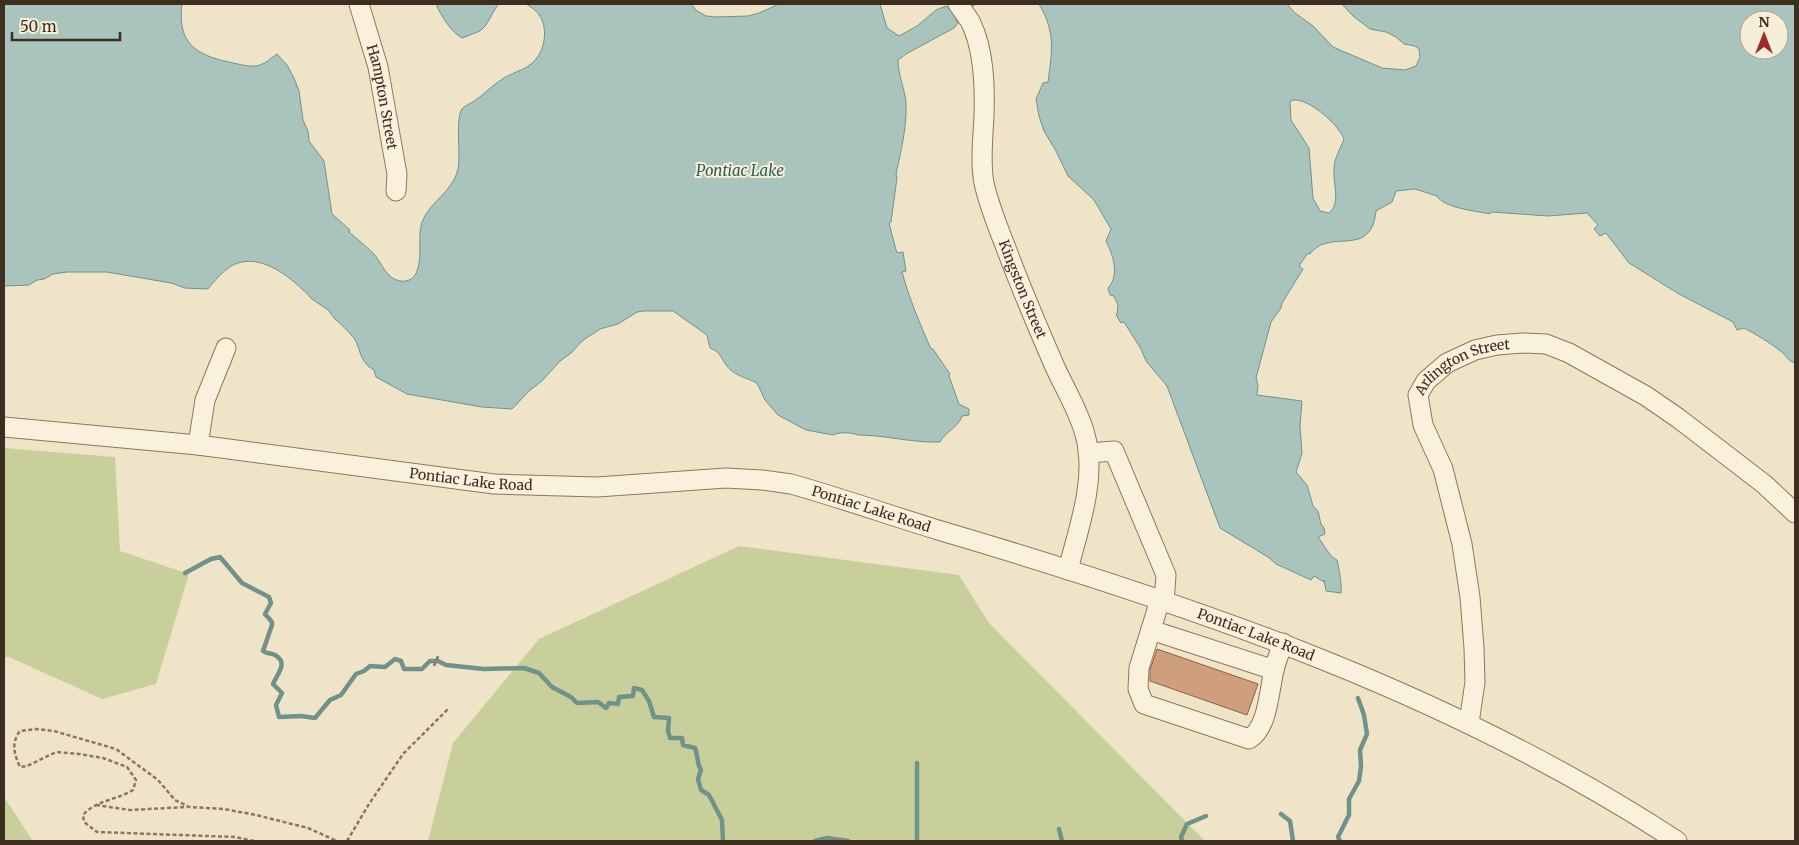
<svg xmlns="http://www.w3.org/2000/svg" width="1799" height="845" font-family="Merriweather,serif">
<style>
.green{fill:#c9cf9b}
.water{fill:#a9c4bc;stroke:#6f938a;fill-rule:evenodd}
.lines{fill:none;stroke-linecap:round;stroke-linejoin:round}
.stream{stroke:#6f938a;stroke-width:4.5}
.building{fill:#cf9f7d;stroke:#8d5f41}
.minor-casing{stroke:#8d765c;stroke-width:21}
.path{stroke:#8d765c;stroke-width:2.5;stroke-dasharray:4 2.5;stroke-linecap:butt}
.minor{stroke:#faf1dc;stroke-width:19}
.labels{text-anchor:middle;stroke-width:4;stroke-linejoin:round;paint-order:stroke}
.street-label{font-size:14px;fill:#3d2e20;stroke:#f7eed8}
.water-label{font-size:15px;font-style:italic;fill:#2f5d5a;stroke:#f7eed8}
</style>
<rect width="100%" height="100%" fill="#f0e4c8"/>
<path class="green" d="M4 448 115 457 120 551 189 574 156 684 102 699 9 657H4Z
M739 546 959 575 989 623 1205 841H428L453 743 539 639Z
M4 797 33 841H4Z"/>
<path class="water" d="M4 4H182C177 42 195 55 229 62 239 64 250 68 260 65 266 63 271 58 277 54L287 65 294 78 299 91 303 120 308 131 309 141 324 161 332 214 350 230 349 232C357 239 366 246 374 254 380 261 383 270 390 276 399 284 413 283 417 271 423 255 417 237 422 222 430 201 453 192 458 169 461 155 455 119 462 109 465 105 470 104 474 101 484 95 491 86 501 80 510 73 523 71 531 64 544 54 549 31 540 16 537 11 531 7 526 4H691L697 11 706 16 716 17 748 16 759 13 779 4H880L887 28 899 36 917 26 936 10 946 6 949 9 957 4H976L955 18 958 23 954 28 906 54 898 60C898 75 905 89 906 103 907 127 901 151 896 174L897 178 891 222 889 223 896 250 898 253 903 252 906 271 902 272C909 298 920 324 931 349H933L950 374 949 376 959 404 969 409V415L962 416C958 428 945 432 940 442 912 443 885 435 858 435 851 432 839 432 833 435L806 430 778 415 765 400 757 383C749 379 740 377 732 371 722 364 723 352 710 348L707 335 673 311H643L637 312 618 324 600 329 582 341 571 353 559 362 542 381 530 390 512 409 482 407 407 394 376 377 374 370C359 362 361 349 354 338 348 331 342 325 335 319 332 316 331 313 328 310 323 306 317 303 312 299 294 280 262 251 233 265 224 270 214 281 208 289L185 288 171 283 107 272H67L53 274 44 279 37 280 29 285 4 286Z
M436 4H498L486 25 480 31 462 38C451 32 441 16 436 4Z
M1039 4H1287L1295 13 1313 26 1333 47 1382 68 1405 70 1416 66 1420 57 1419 49 1415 46 1404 44 1396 37 1386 32 1370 29 1353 16 1342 4H1795V363C1788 361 1788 358 1783 353 1771 343 1757 335 1744 328L1737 330 1733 322 1679 294 1629 263 1606 233 1600 236 1594 229 1598 225 1587 213 1548 216 1492 212 1490 214C1476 211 1444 208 1437 196L1415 189 1396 191 1392 202 1376 211C1371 260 1330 227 1310 254L1308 253 1299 266 1303 269 1282 303 1281 308 1271 322 1256 378 1258 386 1257 395 1302 401 1300 426 1302 453 1296 472 1307 485 1313 506 1318 511 1321 524 1324 528 1325 534 1318 537 1331 556 1337 560C1339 568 1342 586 1341 593L1326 591 1324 580V582L1314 576 1311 580 1276 564 1268 557 1220 528 1167 386 1146 361 1141 349 1124 322 1121 323 1116 315 1117 314 1118 305 1114 296 1110 295 1108 288C1120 275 1113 255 1106 241L1111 229 1094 200 1068 176 1056 151 1044 131 1039 116 1036 99 1043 83 1048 82C1052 51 1056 33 1039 4ZM1749 20H1779V50H1749ZM1293 100C1309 98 1339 125 1344 139 1340 150 1334 158 1334 170 1333 183 1341 204 1329 213L1320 211 1313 198 1309 148 1291 120 1290 102Z"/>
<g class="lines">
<path class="stream" d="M185 573 211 559 220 557 242 583 269 597 271 603 265 614 272 622V625L263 651C267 654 271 653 275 655 289 663 277 674 273 684L282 693 276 705 279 717 301 716 315 718 330 700 341 695 356 674 364 671 370 666 385 667 395 659 401 661 404 669H422L430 661H438L446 665 484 669 524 668 539 673 552 687 571 697 577 703 598 702 606 708 607 707 609 703 618 704 619 697 633 696 634 688 642 690 649 701 654 717 669 718 668 731 670 738H682L683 745 695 748C698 755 697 765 701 770L698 779 701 790 709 795 722 820 723 841
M917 763V841
M1281 814 1290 821 1293 841
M1059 829 1062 841
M815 841 827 838 848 841
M1182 841 1181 837 1187 824 1206 816
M1340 841 1338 837 1349 815V799L1359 781 1361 766 1360 750 1367 734 1364 715 1358 698"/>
</g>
<path class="building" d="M1157 649 1258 684 1247 715 1150 681V670Z"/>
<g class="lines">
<g class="minor-casing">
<g id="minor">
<path id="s1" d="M359 4 378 67 397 174 396 191"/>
<path id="s2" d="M958 4C962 10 967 16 971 23 984 50 985 85 984 116 983 138 980 162 984 183 989 206 998 227 1006 248 1021 288 1038 328 1055 367 1066 391 1082 417 1087 443 1095 484 1078 530 1068 570"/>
<path id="s3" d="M4 427 198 445 494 484 597 487 726 478 762 480 791 484C841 498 889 515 938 530 1196 606 1451 693 1677 841"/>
<path d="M198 445 205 400 226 348"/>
<path d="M1088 453 1114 451 1166 575 1164 602"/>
<path d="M1160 600 1139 668 1138 689 1144 704 1249 739C1268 728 1269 691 1274 670 1276 661 1280 652 1283 643"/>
<path d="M1151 630 1274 670"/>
<path id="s4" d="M1469 723 1475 682 1474 648 1470 597 1462 544 1443 469 1423 425 1418 395 1426 381 1447 363 1475 350 1497 345 1523 343 1546 344 1569 353 1646 396 1678 418 1764 484 1795 513"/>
</g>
</g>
<path class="path" d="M434 666 439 654
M96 805 130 810 187 807
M254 841 235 837 97 832 84 822 83 815C96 800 117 800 133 790L136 780 127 767 103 758 79 754 56 752 27 766 20 767C14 754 11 743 20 731L37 729 54 731 116 749 158 780 175 800 189 807 224 809 256 815 308 828 337 841
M347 841 369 804 403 754 448 709"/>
<use href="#minor" class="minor"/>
</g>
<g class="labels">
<g class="street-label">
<text dy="5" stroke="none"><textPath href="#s1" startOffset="96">Hampton Street</textPath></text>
<text dy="5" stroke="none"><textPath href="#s2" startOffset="298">Kingston Street</textPath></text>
<text dy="5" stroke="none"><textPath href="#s4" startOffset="392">Arlington Street</textPath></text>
<text dy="5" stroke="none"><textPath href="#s3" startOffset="470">Pontiac Lake Road</textPath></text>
<text dy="5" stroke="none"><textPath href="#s3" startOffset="875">Pontiac Lake Road</textPath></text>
<text dy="5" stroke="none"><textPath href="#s3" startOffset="1280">Pontiac Lake Road</textPath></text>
</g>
<g class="water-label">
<text x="740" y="176">Pontiac Lake</text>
</g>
</g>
<rect width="1799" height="845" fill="none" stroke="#3d2e20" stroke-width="10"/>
<g transform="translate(1764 35)"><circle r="24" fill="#f7eed8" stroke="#ada18e"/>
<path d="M0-4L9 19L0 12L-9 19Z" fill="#9e2a2b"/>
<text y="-8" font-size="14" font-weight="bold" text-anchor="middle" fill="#3d2e20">N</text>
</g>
<path d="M12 32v8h108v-8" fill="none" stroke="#3d2e20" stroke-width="2.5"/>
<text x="20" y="32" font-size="15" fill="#3d2e20" stroke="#f7eed8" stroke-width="4" paint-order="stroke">50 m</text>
</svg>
